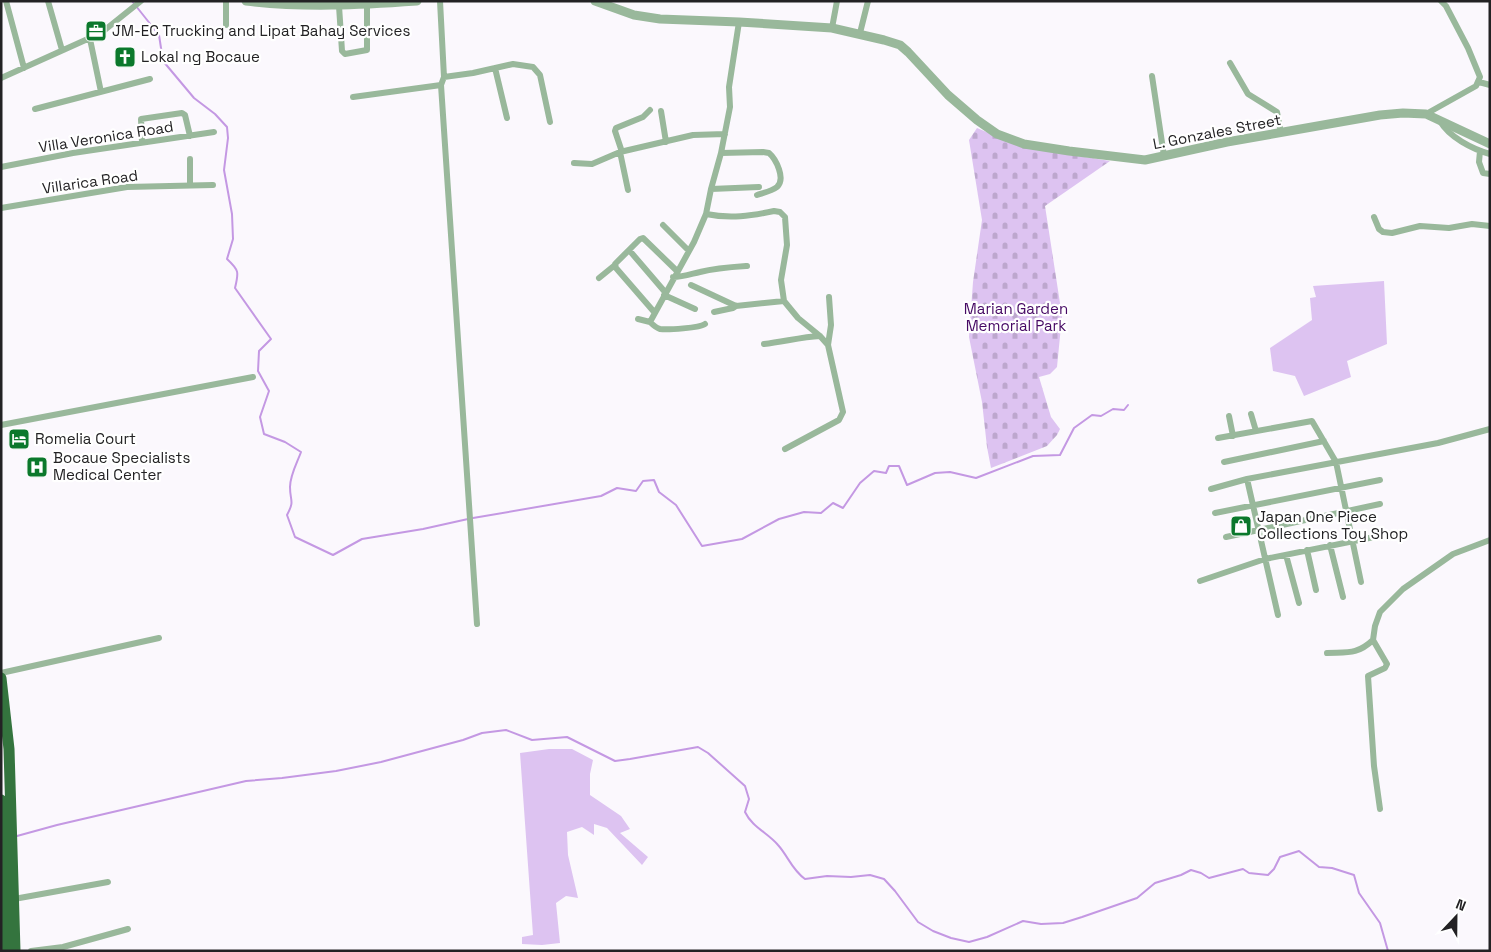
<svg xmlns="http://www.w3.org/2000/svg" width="1491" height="952" font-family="'Space Grotesk',sans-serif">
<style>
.grass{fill:#ddc3f1}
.cemetery{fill:url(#cemetery-stones)}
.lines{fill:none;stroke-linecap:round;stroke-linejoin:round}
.stream{stroke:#c498e3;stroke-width:2}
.minor{stroke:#99b89b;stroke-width:6}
.tertiary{stroke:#99b89b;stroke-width:9}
.trunk{stroke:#34743e;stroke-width:11}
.labels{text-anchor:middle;stroke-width:4.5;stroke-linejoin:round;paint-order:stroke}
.poi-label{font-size:15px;fill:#232224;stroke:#fff;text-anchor:start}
.street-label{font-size:15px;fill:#232224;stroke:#fff}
.park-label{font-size:15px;fill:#460964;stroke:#fff}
</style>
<defs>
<pattern id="cemetery-stones" width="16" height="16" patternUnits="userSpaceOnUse" patternTransform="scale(1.25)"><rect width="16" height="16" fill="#ddc3f1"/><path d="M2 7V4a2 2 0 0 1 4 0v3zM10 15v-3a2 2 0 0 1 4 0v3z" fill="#bda7ce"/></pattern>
</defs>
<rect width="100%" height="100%" fill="#fbf8fd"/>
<path class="grass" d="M1384 281 1387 344 1347 361 1351 377 1304 396 1295 376 1273 371 1270 348 1312 320 1310 298 1316 297 1313 286Z
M549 749H572L593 760 590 774V795L621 816 630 829 620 833 648 857 642 865 607 828 594 824V835L582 827 567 832 568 855 578 898 566 896 556 903 560 943 542 945 522 944V937L533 935 520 753Z"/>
<path class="cemetery" d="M977 128 1022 147 1110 161 1045 206 1062 316 1057 367 1050 374 1039 377 1051 417 1060 429 1057 435 1047 446 991 468 987 447 982 402 969 337 973 282 982 220 969 140Z"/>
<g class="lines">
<path class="stream" d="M132 1 159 35 163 61 194 98 215 114 227 127 228 138 224 170 232 214 233 239 227 259C239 270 239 272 235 288L271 339 259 351 258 371 269 391 260 417 264 434 285 442 301 452C297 463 290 475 290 487 290 502 295 500 287 515L295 537 333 555 362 539 423 529 468 519
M473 518 601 496 617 488 636 491 643 481 654 480 659 492 676 505 702 546 742 539 779 519 804 512 821 513 833 503 843 508 860 483 874 471 886 473 889 466H899L907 485 935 473 950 472 976 478 1033 456 1060 455 1074 428 1092 415 1101 416 1113 409 1124 410 1128 405
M17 836 57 825 246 781 282 778 336 771 381 762 463 740 482 733 506 730 532 740 567 737 615 761 630 759 698 747 708 753 745 786 749 799 745 812C752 827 768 833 778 845 788 856 792 870 805 879L827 876 851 877 870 875 884 879 895 891 918 922 933 931 951 938 969 942 987 937 1023 921 1041 924 1063 923 1082 917 1137 898 1155 883 1181 875 1191 870 1201 873 1209 878 1243 869 1249 873 1268 875 1274 869 1280 857 1299 851 1319 867 1332 868 1354 875 1359 893 1380 923 1388 951"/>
<path class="minor" d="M6 1 24 68
M48 1 62 50
M226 1V25
M440 1 444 77 441 85 477 624
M339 6 342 51 345 54 367 50V5
M832 28 837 1
M860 33 868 1
M90 39 101 92
M1230 63 1248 94 1277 112 1281 133
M495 68 507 118
M1152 76 1164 156
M444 77 473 73 513 64 533 67 540 75 550 122
M1 78 101 33 141 1
M1479 82 1490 85
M353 97 441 85
M35 109 150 79
M661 111 666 142
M1426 114 1476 86 1480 77 1468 48 1446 6 1441 1
M1440 121C1449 137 1472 149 1490 154
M142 142 141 119 182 113 185 115 190 136
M1480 151 1479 162 1483 173 1490 174
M622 152 615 131 616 128 643 117 650 110
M721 153 763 152 769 153C776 159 786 179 777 187 772 191 763 193 757 195
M190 159V185
M574 163 592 164 620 152
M1 167 73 153 214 132
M711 189 759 187
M628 190 620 152 693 135 725 134
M1 208 127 187 213 185
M706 214C730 219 751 216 774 211L780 212 785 217 787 245 781 280 784 301 798 318 820 336 828 345 843 412 839 420 785 449
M1374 217 1379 229 1383 232 1392 233 1420 226 1449 228 1472 224 1490 226
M663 225 689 251
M629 250 665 292
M673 277C683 277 691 274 700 272 716 268 732 267 747 266
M599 278 615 265
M691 285 736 306 784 301
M664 295 695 309
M714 312 733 308 736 306
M655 313 616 268 615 264 640 239 643 238 677 271
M638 319 650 322 694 242 706 214 711 189 721 153 730 107 729 87 739 22
M650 322C653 325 656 328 660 329 667 330 700 328 705 324
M764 344C783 342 801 337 820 336
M828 345 831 325 829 297
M1251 414 1256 431
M1229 416 1233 436
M1 425 253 377
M1218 438 1312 421 1336 462 1361 582
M1224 462 1324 441
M1247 479 1278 615
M1211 489 1247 479 1438 443 1490 429
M1215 513 1380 480
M1226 537 1380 504
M1330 545 1343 597
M1307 550 1316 590
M1286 555 1299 603
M1200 581 1265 559 1394 533
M1327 653C1347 652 1357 655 1373 640
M1 673 159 638
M1380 809 1374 766 1368 676 1385 668 1387 664 1373 640 1375 626 1380 612 1403 589 1453 554 1490 540
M14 899 108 882
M31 951 63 947 128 929"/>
<path class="tertiary" d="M246 1C303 8 360 5 417 1
M595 1 634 15 660 19 739 22 832 28 884 40 900 45 908 52 948 95 977 120 997 134 1024 144 1069 151 1145 160 1227 142 1380 115 1403 113 1426 114 1490 144"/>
<path class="trunk" d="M1 678 9 749 15 951
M1 800 6 951"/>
</g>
<defs>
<g id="office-square" transform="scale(1.125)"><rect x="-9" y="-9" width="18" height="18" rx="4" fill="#0b782c" stroke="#fff"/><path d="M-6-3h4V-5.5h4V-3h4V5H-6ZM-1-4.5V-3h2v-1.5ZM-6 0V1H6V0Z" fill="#fff"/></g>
<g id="church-square" transform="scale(1.125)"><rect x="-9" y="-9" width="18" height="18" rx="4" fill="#0b782c" stroke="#fff"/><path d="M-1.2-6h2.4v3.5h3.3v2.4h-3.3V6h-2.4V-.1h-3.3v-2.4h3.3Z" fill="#fff"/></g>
<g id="hotel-square" transform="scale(1.125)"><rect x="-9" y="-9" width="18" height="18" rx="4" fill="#0b782c" stroke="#fff"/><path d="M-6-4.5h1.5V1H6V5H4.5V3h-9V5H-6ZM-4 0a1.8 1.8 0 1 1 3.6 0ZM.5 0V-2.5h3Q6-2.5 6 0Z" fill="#fff"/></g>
<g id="hospital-square" transform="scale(1.125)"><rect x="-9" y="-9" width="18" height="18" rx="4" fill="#0b782c" stroke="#fff"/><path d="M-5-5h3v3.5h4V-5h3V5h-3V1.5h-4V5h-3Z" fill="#fff"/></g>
<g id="shop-square" transform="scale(1.125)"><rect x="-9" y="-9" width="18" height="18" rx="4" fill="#0b782c" stroke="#fff"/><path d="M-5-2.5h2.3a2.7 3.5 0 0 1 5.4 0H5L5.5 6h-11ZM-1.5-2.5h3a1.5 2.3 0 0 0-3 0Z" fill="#fff"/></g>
</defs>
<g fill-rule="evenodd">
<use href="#office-square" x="96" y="31"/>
<use href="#church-square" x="125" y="57"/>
<use href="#hotel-square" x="19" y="439"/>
<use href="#hospital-square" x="37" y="467"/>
<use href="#shop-square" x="1241" y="526"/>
</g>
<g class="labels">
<g class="poi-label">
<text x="112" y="36">JM-EC Trucking and Lipat Bahay Services</text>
<text x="141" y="62">Lokal ng Bocaue</text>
<text x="35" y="444">Romelia Court</text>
<text x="53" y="463">Bocaue Specialists<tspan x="53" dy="17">Medical Center</tspan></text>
<text x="1257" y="522">Japan One Piece<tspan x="1257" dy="17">Collections Toy Shop</tspan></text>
</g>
<g class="street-label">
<text transform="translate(1217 132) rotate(-11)" y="5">L. Gonzales Street</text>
<text transform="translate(106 137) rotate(-9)" y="5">Villa Veronica Road</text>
<text transform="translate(90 182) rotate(-8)" y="5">Villarica Road</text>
</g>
<g class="park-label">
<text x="1016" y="314">Marian Garden<tspan x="1016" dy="17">Memorial Park</tspan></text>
</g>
</g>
<rect width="1491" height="952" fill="none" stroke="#232224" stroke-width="5"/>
<g transform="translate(1456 917) rotate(22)" stroke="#ffffff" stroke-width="4" paint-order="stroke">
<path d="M0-4L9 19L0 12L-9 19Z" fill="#232224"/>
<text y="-8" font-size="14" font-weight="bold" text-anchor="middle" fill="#232224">N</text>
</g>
</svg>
